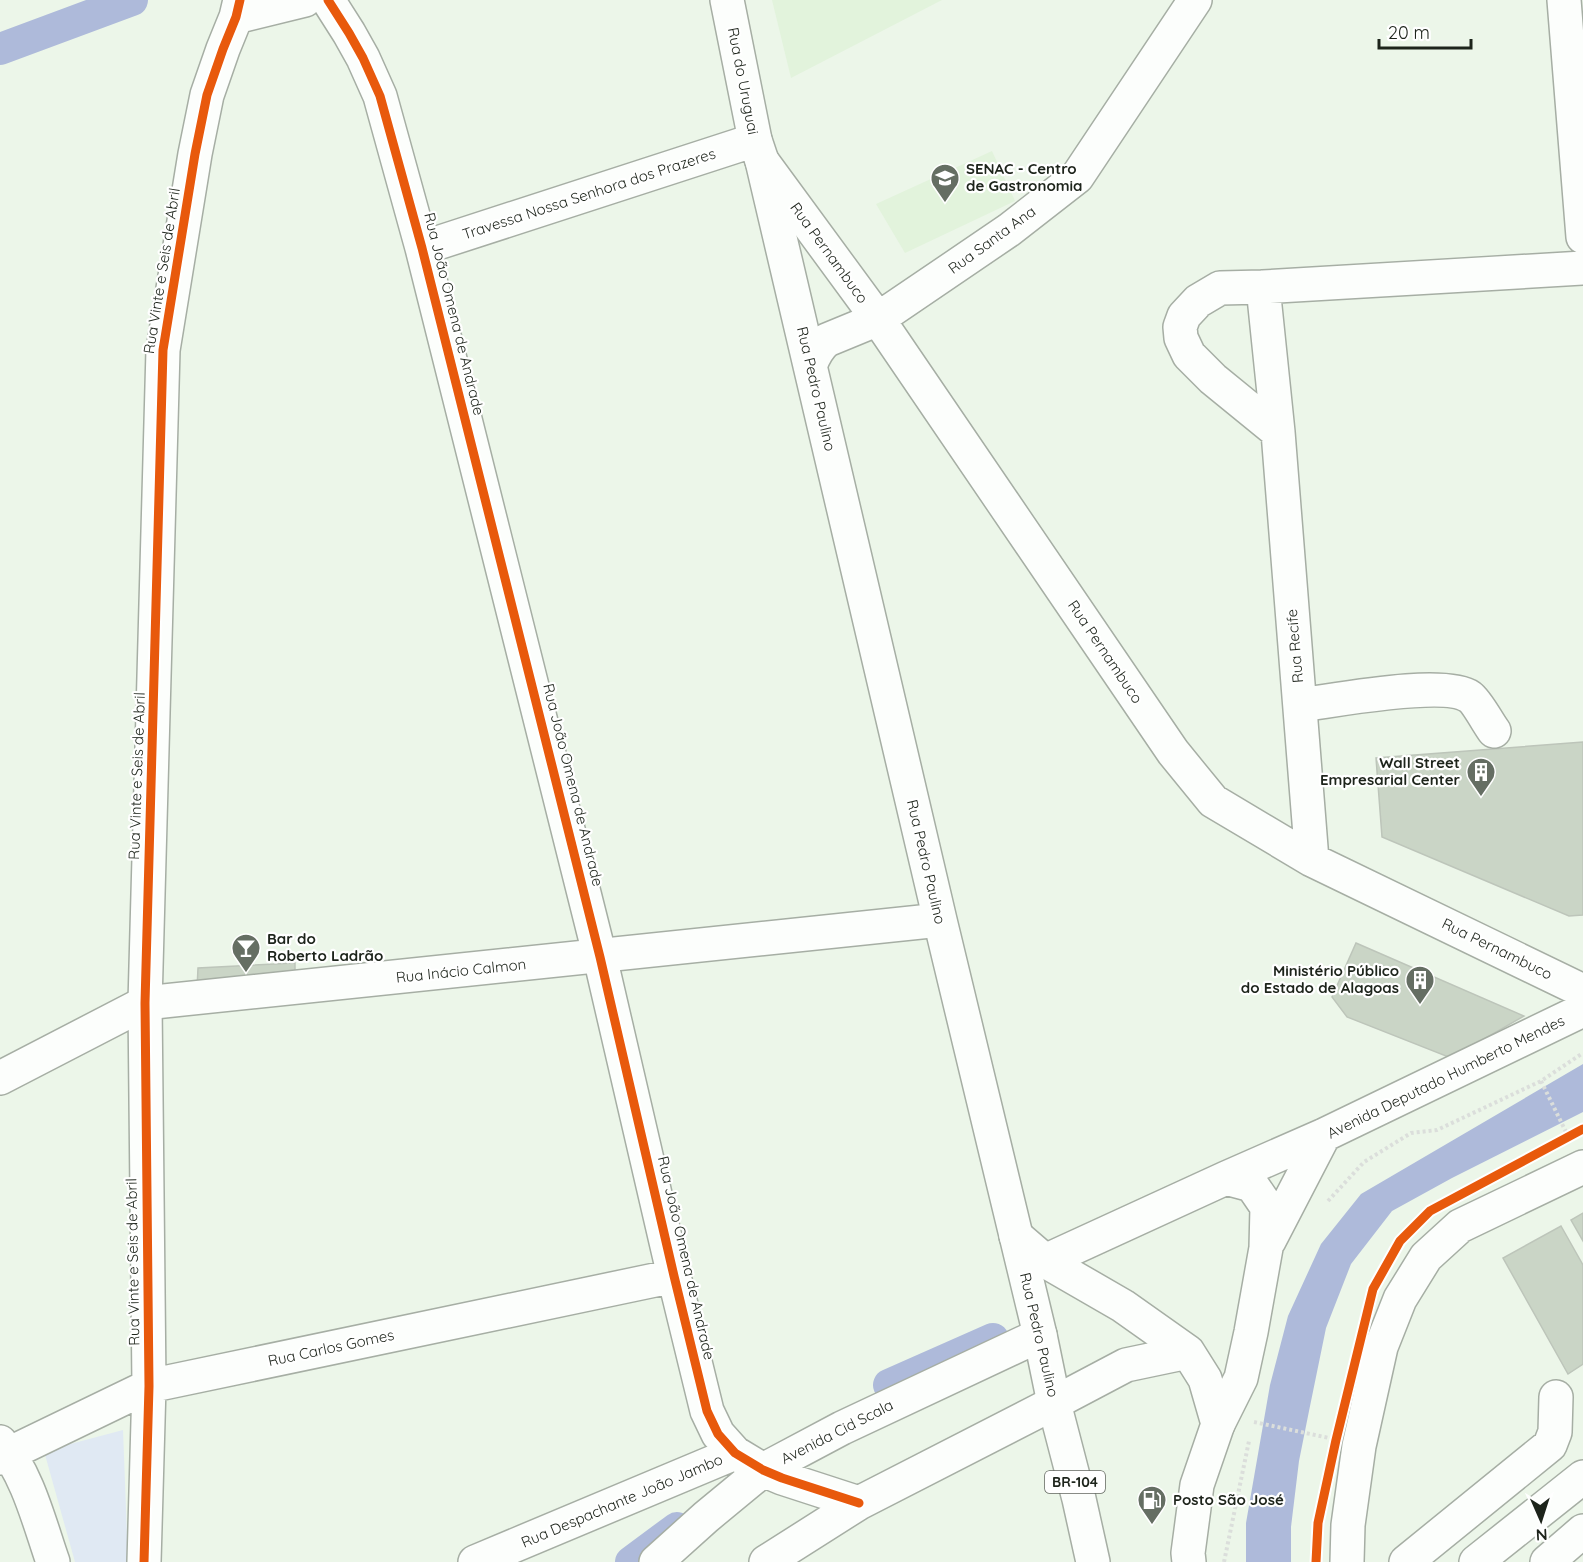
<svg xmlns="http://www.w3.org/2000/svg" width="1583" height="1562" font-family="Quicksand,sans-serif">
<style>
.built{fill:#e2f3dc}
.green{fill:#e0e9f3}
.water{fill:#aebada}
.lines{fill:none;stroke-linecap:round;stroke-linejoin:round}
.canal{stroke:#aebada;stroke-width:32}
.building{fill:#cad5c6;stroke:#bdc5ba;stroke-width:1.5}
.minor-casing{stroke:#a6aea4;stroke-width:36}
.major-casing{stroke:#a6aea4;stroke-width:36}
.highway-casing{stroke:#a6aea4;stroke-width:36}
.path{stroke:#dbdedb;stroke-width:4;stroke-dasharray:3 3;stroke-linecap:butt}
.minor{stroke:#fcfefc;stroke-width:33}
.major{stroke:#fcfefc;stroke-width:33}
.highway{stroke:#fcfefc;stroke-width:33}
.cycleway-casing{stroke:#fff;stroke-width:13}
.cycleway{stroke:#e8590c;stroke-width:9}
.labels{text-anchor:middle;stroke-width:4.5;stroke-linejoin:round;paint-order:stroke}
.shield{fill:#fff;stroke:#61665f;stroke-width:1.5}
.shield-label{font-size:14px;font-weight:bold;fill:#1d241b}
.street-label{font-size:15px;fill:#1d241b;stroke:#fff}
.poi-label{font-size:15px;font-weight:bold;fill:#1d241b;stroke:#fff;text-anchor:start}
</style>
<rect width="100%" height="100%" fill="#ecf6e9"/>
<path class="built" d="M772 0H942L791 78Z
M992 151 1015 201 905 253 876 204Z"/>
<path class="green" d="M123 1430 128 1562H75L44 1451Z"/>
<path class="water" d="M1583 1064V1112L1452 1178 1392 1211 1351 1264 1326 1328 1309 1411 1299 1461 1291 1527V1562H1246V1523L1270 1385 1288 1316 1321 1244 1361 1194Z"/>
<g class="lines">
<path class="canal" d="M0 49 132 0
M889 1385 993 1339
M631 1562 677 1528"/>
</g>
<path class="building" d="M1583 742V915L1569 916 1382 837 1376 758Z
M1356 943 1524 1016 1451 1058 1347 1017 1332 997Z
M295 963V978L197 989 198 968Z
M1583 1213V1241L1571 1220Z
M1561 1226 1583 1265V1364L1568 1374 1503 1258Z"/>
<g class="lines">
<g class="minor-casing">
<path id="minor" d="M328 0 349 33 363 58 380 96 422 248 600 957 674 1276 707 1411 718 1434 735 1453 763 1470 782 1478 859 1503
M1564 0 1583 237
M236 17 305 0
M762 161 878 319 1173 752 1213 801 1312 860 1583 991
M422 248 755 140
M1263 287 1278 432 1312 860
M878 319 1009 230 1077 177 1195 0
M1278 432 1213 379 1189 355 1181 338 1180 327 1184 316 1198 301 1220 288 1263 287 1583 268
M1300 705C1333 701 1444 679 1470 697 1477 702 1488 723 1494 731
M1269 1241 1324 1135
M1045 1261 1226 1178 1324 1135 1583 1010
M1218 1424 1241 1378 1251 1332 1266 1248 1267 1207 1252 1185 1226 1178
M0 1442C28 1475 39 1522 53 1562
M0 1458 149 1386 674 1276
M144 1562 149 1386 145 1003 163 350 195 154 207 95 223 49 236 17 240 0
M475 1562 735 1453
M656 1562 706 1517 763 1470 842 1428 1040 1335
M766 1562 859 1503 1054 1403
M1347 1562 1348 1525 1359 1446 1381 1347 1400 1299 1426 1257 1460 1226 1583 1167
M1406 1562 1550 1445 1555 1432 1556 1397"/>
</g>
<g class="major-casing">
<path id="major" d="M727 0 755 140 762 161 940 920 1040 1335 1054 1403
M810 366C814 355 818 347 827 340L878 319
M0 1078 145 1003 940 920
M1476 1562 1583 1477"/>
</g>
<g class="highway-casing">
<path id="highway" d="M1016 1236 1045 1261 1123 1306 1188 1352 1205 1379 1218 1424 1197 1485 1188 1553 1189 1562
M1093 1562 1079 1499 1054 1403 1126 1365 1188 1352
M1547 1562 1583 1531"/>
</g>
<path class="path" d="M1541 1081 1568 1136
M1328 1201 1364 1162 1411 1133 1437 1130 1541 1081 1583 1053
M1254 1422 1329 1438
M1224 1562 1249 1441"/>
<use href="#minor" class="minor"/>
<use href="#major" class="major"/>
<use href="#highway" class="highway"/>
<g class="cycleway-casing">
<path id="cycleway" d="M328 0 349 33 363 58 380 96 422 248 600 957 674 1276 707 1411 718 1434 735 1453 763 1470 782 1478 859 1503
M144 1562 149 1386 145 1003 163 350 195 154 207 95 223 49 236 17 240 0
M1316 1562 1318 1523 1336 1440 1373 1289 1400 1241 1430 1211 1583 1129"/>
</g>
<use href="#cycleway" class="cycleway"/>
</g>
<defs>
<g id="university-pin" transform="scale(1.5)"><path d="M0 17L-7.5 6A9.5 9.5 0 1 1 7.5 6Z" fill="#656e63" stroke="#fff"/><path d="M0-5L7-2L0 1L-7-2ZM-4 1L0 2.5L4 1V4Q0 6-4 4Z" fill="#fff"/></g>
<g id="building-pin" transform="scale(1.5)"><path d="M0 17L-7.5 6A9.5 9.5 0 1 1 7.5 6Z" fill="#656e63" stroke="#fff"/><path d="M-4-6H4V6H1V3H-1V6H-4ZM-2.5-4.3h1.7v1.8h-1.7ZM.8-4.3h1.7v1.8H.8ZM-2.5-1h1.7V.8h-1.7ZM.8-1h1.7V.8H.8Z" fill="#fff"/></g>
<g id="bar-pin" transform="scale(1.5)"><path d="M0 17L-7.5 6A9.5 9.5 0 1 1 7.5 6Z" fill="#656e63" stroke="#fff"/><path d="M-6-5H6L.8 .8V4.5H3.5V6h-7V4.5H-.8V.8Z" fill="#fff"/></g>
<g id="fuel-pin" transform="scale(1.5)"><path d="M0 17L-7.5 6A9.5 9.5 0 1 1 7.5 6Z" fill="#656e63" stroke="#fff"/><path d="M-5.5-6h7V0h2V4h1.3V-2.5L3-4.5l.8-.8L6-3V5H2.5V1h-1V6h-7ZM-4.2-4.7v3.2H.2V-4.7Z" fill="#fff"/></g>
</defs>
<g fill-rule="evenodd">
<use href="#university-pin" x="945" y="178"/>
<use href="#building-pin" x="1481" y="772"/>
<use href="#bar-pin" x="246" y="948"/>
<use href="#building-pin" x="1420" y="980"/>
<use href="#fuel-pin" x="1152" y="1500"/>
</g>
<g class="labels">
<rect class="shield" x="1045" y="1471" width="60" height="22" rx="4.5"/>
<g class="shield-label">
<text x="1075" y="1487">BR-104</text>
</g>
<g class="street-label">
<text transform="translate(743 81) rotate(79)" y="5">Rua do Uruguai</text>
<text transform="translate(589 194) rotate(-18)" y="5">Travessa Nossa Senhora dos Prazeres</text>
<text transform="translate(992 240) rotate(-36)" y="5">Rua Santa Ana</text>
<text transform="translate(829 253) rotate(54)" y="5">Rua Pernambuco</text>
<text transform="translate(162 271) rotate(-81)" y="5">Rua Vinte e Seis de Abril</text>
<text transform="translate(454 314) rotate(76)" y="5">Rua João Omena de Andrade</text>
<text transform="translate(816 389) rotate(77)" y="5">Rua Pedro Paulino</text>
<text transform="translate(1295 646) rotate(-95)" y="5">Rua Recife</text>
<text transform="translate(1105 652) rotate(56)" y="5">Rua Pernambuco</text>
<text transform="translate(137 776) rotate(-88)" y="5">Rua Vinte e Seis de Abril</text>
<text transform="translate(573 785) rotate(76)" y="5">Rua João Omena de Andrade</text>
<text transform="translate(926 862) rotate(77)" y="5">Rua Pedro Paulino</text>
<text transform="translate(1497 949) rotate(26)" y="5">Rua Pernambuco</text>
<text transform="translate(461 971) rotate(-6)" y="5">Rua Inácio Calmon</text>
<text transform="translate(1446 1077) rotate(-26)" y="5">Avenida Deputado Humberto Mendes</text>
<text transform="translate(686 1258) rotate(77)" y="5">Rua João Omena de Andrade</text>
<text transform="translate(133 1262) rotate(-91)" y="5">Rua Vinte e Seis de Abril</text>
<text transform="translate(1039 1335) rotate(77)" y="5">Rua Pedro Paulino</text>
<text transform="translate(331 1348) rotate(-12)" y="5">Rua Carlos Gomes</text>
<text transform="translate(837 1432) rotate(-27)" y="5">Avenida Cid Scala</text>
<text transform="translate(622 1501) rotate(-23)" y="5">Rua Despachante João Jambo</text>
</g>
<g class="poi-label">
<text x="966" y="174">SENAC - Centro<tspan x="966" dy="17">de Gastronomia</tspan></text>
<text x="1460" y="768" text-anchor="end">Wall Street<tspan x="1460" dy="17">Empresarial Center</tspan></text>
<text x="267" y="944">Bar do<tspan x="267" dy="17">Roberto Ladrão</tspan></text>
<text x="1399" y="976" text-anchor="end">Ministério Público<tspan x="1399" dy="17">do Estado de Alagoas</tspan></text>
<text x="1173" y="1505">Posto São José</text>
</g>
</g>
<g transform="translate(1541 1520) rotate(177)" stroke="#ffffff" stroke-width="4.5" paint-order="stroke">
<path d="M0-4.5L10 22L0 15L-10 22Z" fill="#1d241b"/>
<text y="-9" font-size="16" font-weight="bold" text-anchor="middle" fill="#1d241b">N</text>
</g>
<path d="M1379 39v9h92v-9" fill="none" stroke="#1d241b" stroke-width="3"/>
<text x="1388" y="39" font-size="18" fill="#1d241b" stroke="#ffffff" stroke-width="4.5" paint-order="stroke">20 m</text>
</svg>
